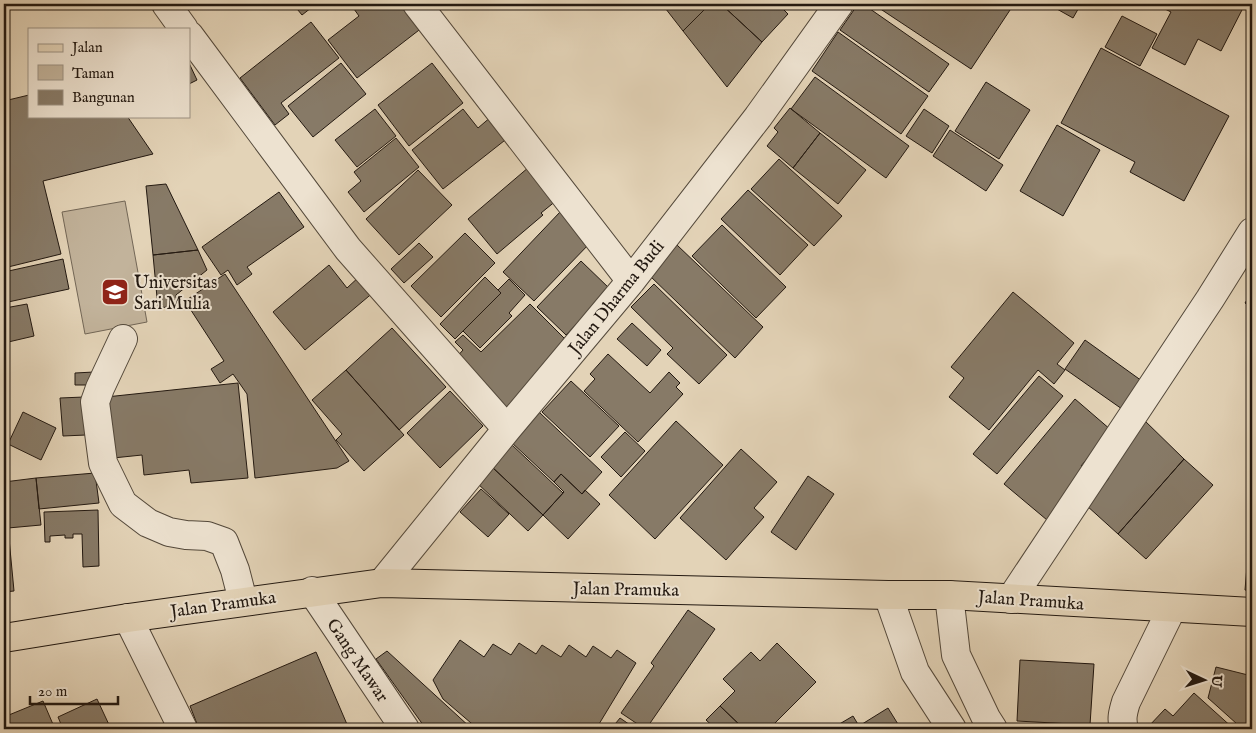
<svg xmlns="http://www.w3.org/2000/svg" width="1256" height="733" font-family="'IM FELL English',serif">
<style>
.green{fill:#c2b39b;stroke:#726656}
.building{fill:#877a67;stroke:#231911}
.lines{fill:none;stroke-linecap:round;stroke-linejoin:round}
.minor-casing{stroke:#53483a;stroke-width:30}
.major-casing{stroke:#231911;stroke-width:30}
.minor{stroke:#ede2d0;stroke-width:28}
.major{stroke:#e3d3b7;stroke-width:28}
.labels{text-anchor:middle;stroke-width:4;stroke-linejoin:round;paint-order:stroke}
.poi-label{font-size:18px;fill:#231911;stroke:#ede2d0;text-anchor:start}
.street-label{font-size:18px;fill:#231911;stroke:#ede2d0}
</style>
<rect width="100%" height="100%" fill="#e3d3b7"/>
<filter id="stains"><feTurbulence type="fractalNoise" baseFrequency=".004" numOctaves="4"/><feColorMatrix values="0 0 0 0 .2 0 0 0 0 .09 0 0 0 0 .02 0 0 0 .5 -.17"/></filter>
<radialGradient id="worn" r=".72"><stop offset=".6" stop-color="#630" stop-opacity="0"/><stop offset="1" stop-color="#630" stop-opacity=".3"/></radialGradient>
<path class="green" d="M125 201 147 322 85 334 62 212Z"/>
<path class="building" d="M293 4H316L302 15Z
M362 4H404L423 27 357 78 328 40 359 16 354 9Z
M662 4H710L683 31Z
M710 4H721L762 42 727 87 683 31Z
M721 4H778L788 14 762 42Z
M858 4H863L949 64 929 92 840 30Z
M873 4H1007L1012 7 971 69Z
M1048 4H1081L1073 18Z
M1155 4H1245L1221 51 1198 39 1185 65 1152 48 1171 12Z
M1122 16 1157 34 1140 66 1105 47Z
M311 22 339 58 281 103 289 114 275 125 240 78Z
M838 32 928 96 901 134 812 71Z
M1101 48 1229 116 1184 201 1130 172 1135 162 1061 123Z
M189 63 197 80 189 84Z
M341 63 366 94 313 137 288 106Z
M432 63 463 103 409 146 378 105Z
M815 77 909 146 886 178 791 109Z
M986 82 1030 110 999 159 955 131Z
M29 95V116H127L153 154 43 181 61 254 4 268V101Z
M790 108 820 133 793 168 767 146 778 132 774 128Z
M375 109 396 136 357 167 335 140Z
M463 109 478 128 492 116 509 137 443 189 412 150Z
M924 109 949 126 932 153 906 136Z
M1057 125 1100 150 1063 216 1020 191Z
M950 130 1003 165 986 191 933 156Z
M820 133 866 170 838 204 793 168Z
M396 138 419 167 364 212 348 192 361 181 354 172Z
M779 159 842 216 814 246 751 189Z
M529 167 557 200 541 213 543 215 497 254 468 219Z
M418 170 452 205 399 255 366 219Z
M166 184 198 250 153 255 146 186Z
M748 190 808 245 780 275 721 219Z
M279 192 304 227 247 267 252 274 237 285 228 270 221 275 202 247Z
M561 211 592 241 534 301 503 272Z
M722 225 786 287 756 318 692 256Z
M465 233 495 263 441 317 411 286Z
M419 243 433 257 404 283 391 269Z
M677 245 763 327 735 358 649 275Z
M198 250 207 270 176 295 177 306 158 308 153 255Z
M63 259 69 289 8 302 4 282V272Z
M581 261 610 289 566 335 537 307Z
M329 265 347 288 361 275 375 291 305 350 273 312Z
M225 274 349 461 337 468 255 478 247 394 233 374 220 383 211 369 224 361 185 301Z
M485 277 501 293 455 339 440 324Z
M509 279 525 295 509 313 512 316 480 348 463 331 501 293 498 290Z
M654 284 727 355 699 384 667 354 673 348 631 307Z
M1013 292 1074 343 1057 364 1065 370 1054 384 1038 370 989 430 949 397 964 378 951 367Z
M1252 292V308L1245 303Z
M4 302 5 308 27 304 34 336 4 343Z
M530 304 571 345 505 411 454 360 463 350 455 342 463 335 481 352Z
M632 323 661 350 647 366 617 339Z
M392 328 446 387 399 430 346 370Z
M1085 340 1142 381 1122 409 1065 369Z
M608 354 650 393 669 372 680 383 676 387 683 394 638 442 584 391 595 379 590 374Z
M346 370 404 435 364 471 336 440 342 434 312 400Z
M94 372 95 385H75V373Z
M1039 376 1063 396 997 474 973 454Z
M571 381 619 426 590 457 542 412Z
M238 383 248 478 191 483 189 470 144 475 142 455 113 458 106 397Z
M450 391 483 426 440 468 407 433Z
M84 397 86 435 63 436 60 398Z
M1075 399 1111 430 1081 466 1088 472 1047 520 1004 484Z
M23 412 56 428 41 460 8 444Z
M539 412 602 472 582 494 561 474 554 482 511 442Z
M1143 419 1184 459 1118 534 1086 505 1109 478 1101 472Z
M676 421 723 465 655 539 609 495Z
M625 432 645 451 621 477 601 457Z
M511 444 563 493 543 515 491 466Z
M741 449 777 482 754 508 764 517 726 560 680 518Z
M1184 459 1213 485 1146 559 1118 534Z
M491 466 543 515 528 531 476 482Z
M95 473 99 503 39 509 36 478Z
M561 474 582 494 585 490 600 504 568 539 543 515 564 492 554 482Z
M808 476 834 494 796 550 771 532Z
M36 478 41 525 8 528 14 591 4 592V482Z
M481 489 509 514 488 537 460 512Z
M98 510 99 566 83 567 82 534H73V538H65V535L50 536V542H45L44 512Z
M1248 554H1252V591L1245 590Z
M688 610 715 629 646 729H645L621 713 654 666 651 663Z
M460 640 484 657 493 644 511 655 519 643 536 654 542 645 561 657 569 645 586 657 593 646 611 658 617 650 636 663 596 729H478L443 699 433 680Z
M777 643 816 682 769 729H744L720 706 735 691 723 679 751 652 760 661Z
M387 651 471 728 469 729H426L376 659Z
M316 652 349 729H199L190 706Z
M1020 660 1094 664 1090 725 1017 721Z
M1216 667 1252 676V728L1237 724 1208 698Z
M1194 693 1234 729H1151L1148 727 1165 709 1173 716Z
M97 699 111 729H63L58 717Z
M43 701 55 729H4V717Z
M720 706 744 729H716L706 720Z
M888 708 901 729H831L853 716 859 726Z
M620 718 636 729H611Z"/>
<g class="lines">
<g class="minor-casing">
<path id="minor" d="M166 4 184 29
M417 4 631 281
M189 35 348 249 507 429
M123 339 100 388 95 402 103 463 123 504 148 523 169 532 186 535 207 536 224 542 235 570 243 601
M382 583 507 429 631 281 758 117 839 4
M312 591 405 729
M888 595 915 672 952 729
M949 595 956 655 986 718 993 729
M1011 599 1210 299 1252 232
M128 618 183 729
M1124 729C1121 719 1123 712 1126 702L1172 608"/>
</g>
<g class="major-casing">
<path id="major" d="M4 638 128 618 382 583 888 595H949L1252 612"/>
</g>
<use href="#minor" class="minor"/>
<use href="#major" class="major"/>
</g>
<defs>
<g id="university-square" transform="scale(1.4375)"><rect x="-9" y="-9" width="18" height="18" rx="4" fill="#8f2418" stroke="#ede2d0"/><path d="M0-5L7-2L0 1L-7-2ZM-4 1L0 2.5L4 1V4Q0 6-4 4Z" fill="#fff"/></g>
</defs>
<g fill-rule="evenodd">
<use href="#university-square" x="115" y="292"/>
</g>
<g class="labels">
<g class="poi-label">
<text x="134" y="288">Universitas<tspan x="134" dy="21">Sari Mulia</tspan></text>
</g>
<g class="street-label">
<text transform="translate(616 297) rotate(-51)" y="6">Jalan Dharma Budi</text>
<text transform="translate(626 589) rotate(1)" y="6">Jalan Pramuka</text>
<text transform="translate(1031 600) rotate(4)" y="6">Jalan Pramuka</text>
<text transform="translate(223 604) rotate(-8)" y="6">Jalan Pramuka</text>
<text transform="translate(358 660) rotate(56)" y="6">Gang Mawar</text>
</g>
</g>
<rect width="1256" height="733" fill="none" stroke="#e3d3b7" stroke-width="20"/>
<rect x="5" y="5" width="1246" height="723" fill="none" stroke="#231911" stroke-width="2.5"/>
<rect x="10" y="10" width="1236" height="713" fill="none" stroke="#231911"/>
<rect x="28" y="28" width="162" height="90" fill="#ede2d0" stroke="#9c9284"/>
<rect x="38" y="44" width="25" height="8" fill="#e3d3b7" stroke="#9c9284"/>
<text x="72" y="52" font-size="15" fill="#231911">Jalan</text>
<rect x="38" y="65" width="25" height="15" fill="#c2b39b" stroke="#9c9284"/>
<text x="72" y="78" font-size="15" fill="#231911">Taman</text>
<rect x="38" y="90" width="25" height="15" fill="#877a67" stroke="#9c9284"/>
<text x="72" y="102" font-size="15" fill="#231911">Bangunan</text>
<g transform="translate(1204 680) rotate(94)" stroke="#ede2d0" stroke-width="4" paint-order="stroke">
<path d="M0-4L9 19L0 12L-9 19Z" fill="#231911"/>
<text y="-8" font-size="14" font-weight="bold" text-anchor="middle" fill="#231911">U</text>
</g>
<path d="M30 696v8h88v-8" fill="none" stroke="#231911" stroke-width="2.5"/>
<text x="38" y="696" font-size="15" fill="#231911" stroke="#ede2d0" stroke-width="4" paint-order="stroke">20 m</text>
<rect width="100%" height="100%" filter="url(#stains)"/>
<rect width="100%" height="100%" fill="url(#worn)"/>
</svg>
